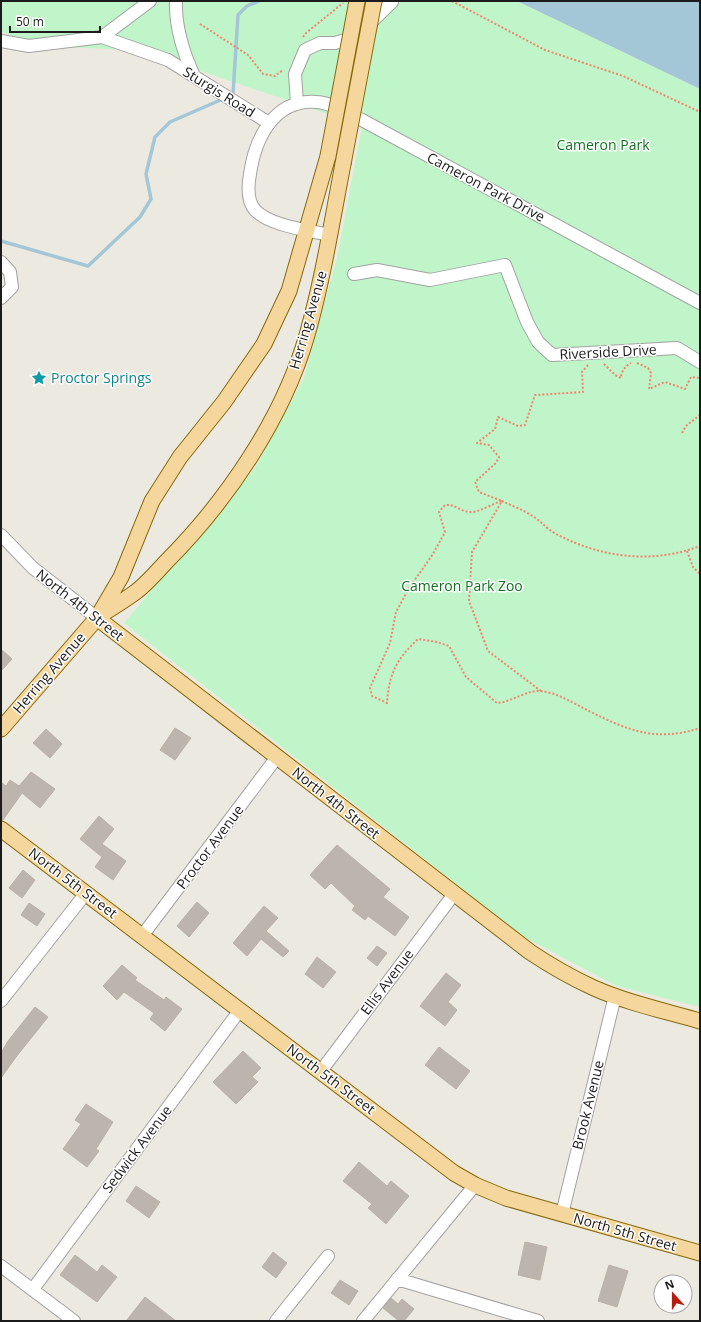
<svg xmlns="http://www.w3.org/2000/svg" width="701" height="1322" font-family="'Open Sans',sans-serif">
<style>
.park{fill:#bff5c8}
.water{fill:#a4c7d7}
.lines{fill:none;stroke-linecap:round;stroke-linejoin:round}
.stream{stroke:#a4c7d7;stroke-width:3.5}
.building{fill:#bcb5ae;stroke:#bcb1a4}
.minor-casing{stroke:#a2a2a2;stroke-width:14}
.major-casing{stroke:#87690a;stroke-width:17}
.path{stroke:#ef876e;stroke-width:2;stroke-dasharray:2 2;stroke-linecap:butt}
.minor{stroke:#fff;stroke-width:12}
.major{stroke:#f5d69d;stroke-width:15}
.major-bridge-casing{stroke:#87690a;stroke-width:17;stroke-linecap:butt}
.major-bridge{stroke:#f5d69d;stroke-width:15}
.labels{text-anchor:middle;stroke-width:3;stroke-linejoin:round;paint-order:stroke}
.street-label{font-size:14px;fill:#1b1b1b;stroke:#fff}
.park-label{font-size:14px;fill:#126f22;stroke:#fff}
.culture-label{font-size:14px;fill:#0d838f;stroke:#fff;text-anchor:start}
</style>
<rect width="100%" height="100%" fill="#ece9e1"/>
<path class="park" d="M1 1H517L700 89V303L392 136 139 50 29 46 1 31Z
M362 127 700 310V1007L617 986 524 937 124 623 255 468 304 378 337 258Z"/>
<path class="water" d="M517 1H700V89Z"/>
<g class="lines">
<path class="stream" d="M230 95 233 94 238 15 247 6 259 1
M1 241 88 266 140 217 151 199 146 174 155 137 170 122 225 98"/>
</g>
<path class="building" d="M1 649 12 659 1 671Z
M175 728 191 738 175 760 160 750Z
M46 729 62 744 50 758 33 743Z
M31 772 55 789 40 808 22 793 3 820H1V782L6 786 10 780 19 786Z
M99 816 114 829 102 844 126 861 113 880 95 867 102 857 80 839Z
M337 845 390 889 383 897 409 917 395 936 368 916 365 920 352 910 355 906 331 883 325 889 310 875Z
M23 870 35 880 22 898 9 888Z
M197 902 209 913 189 937 177 926Z
M29 903 45 914 37 926 21 915Z
M264 906 278 918 266 931 289 951 283 957 261 939 247 956 233 943Z
M377 946 387 953 377 966 367 958Z
M317 957 336 972 323 988 305 974Z
M122 965 137 978 135 980 164 1000 166 997 182 1009 165 1031 150 1019 154 1013 124 992 117 1000 103 986Z
M446 973 461 985 448 1002 457 1010 445 1026 420 1006Z
M35 1007 48 1017 16 1057 1 1078V1053L8 1041Z
M439 1047 470 1071 456 1089 425 1065Z
M243 1051 261 1068 252 1077 258 1082 236 1104 213 1082Z
M86 1104 113 1122 96 1149 99 1151 87 1167 63 1149 81 1124 75 1120Z
M359 1162 387 1186 391 1181 409 1196 386 1224 368 1208 372 1204 343 1181Z
M136 1186 160 1202 149 1218 126 1201Z
M525 1242 547 1247 540 1280 518 1275Z
M273 1252 287 1263 276 1278 262 1267Z
M75 1255 97 1272 102 1265 117 1277 97 1302 60 1275Z
M609 1265 628 1271 617 1307 598 1301Z
M340 1280 358 1291 349 1305 331 1293Z
M145 1297 176 1321H126Z
M391 1298 398 1304 402 1299 414 1309 404 1321H399L383 1308Z"/>
<g class="lines">
<g class="minor-casing">
<path id="minor" d="M176 1C175 28 183 52 194 76
M102 37 150 1
M1 41 29 46 102 37 168 60 269 123
M297 104 295 74 305 50 320 43H335L356 37 392 2
M329 235C308 230 270 226 255 210 247 201 248 185 250 174 255 139 274 98 317 102 332 103 349 114 362 120L700 303
M1 262 10 272 12 287 1 298
M354 274 377 270 430 280 505 265 527 322 538 342 552 355 677 348 700 362
M1 535 33 568 97 618
M142 936 277 757
M1 1001 86 893
M321 1071 454 894
M562 1214 615 996
M1 1266 74 1321
M397 1279 538 1321
M33 1289 240 1010
M276 1321 328 1256
M363 1321 475 1185"/>
</g>
<g class="major-casing">
<path id="major" d="M99 616C112 608 125 600 137 591 147 583 156 573 165 563 226 502 283 419 307 335 323 279 332 221 343 164
M97 618 530 952C551 966 572 978 594 988 628 1003 665 1011 700 1021
M1 729 97 618 121 577 152 501 180 457 224 402 264 344 289 291 328 156
M1 829 454 1173 475 1185 506 1198 700 1253"/>
</g>
<path class="path" d="M452 1 545 50 623 76 700 112
M200 24 248 55 263 74 275 76 283 70
M303 37 306 33 343 3
M637 363 648 368 651 373 649 389 665 382 685 389 691 377 700 378
M604 364 615 375 621 378C621 372 625 366 631 363
M588 365 582 372 583 392 535 395 525 425 518 426 498 417 495 429 477 443 489 445 499 457 496 463 475 482 479 492 502 501C491 504 479 513 469 512 460 511 455 504 445 505L439 512 445 532 433 554 409 588 396 612 390 643 370 688 372 696 387 703C389 673 397 659 418 639L437 642 449 646 466 677 497 703C512 702 526 690 541 691 558 693 575 704 589 711 629 731 656 742 700 728
M682 433 686 426 700 415
M687 551 693 567 700 574
M541 691 488 651 469 601 472 552 502 501C512 506 524 510 534 517 543 523 549 531 558 535 603 558 653 564 700 546"/>
<use href="#minor" class="minor"/>
<use href="#major" class="major"/>
<g class="major-bridge-casing">
<path id="major-bridge" d="M328 156 357 1
M343 164 374 1"/>
</g>
<use href="#major-bridge" class="major-bridge"/>
</g>
<defs>
<g id="sight-bare" transform="scale(1.2)"><path d="M0-6L1.8-2.2L6-1.7L2.9 1.2L3.7 5.4L0 3.3L-3.7 5.4L-2.9 1.2L-6-1.7L-1.8-2.2Z" fill="#0f9aa8" stroke="#fff" stroke-width="2.5" paint-order="stroke"/></g>
</defs>
<g fill-rule="evenodd">
<use href="#sight-bare" x="39" y="378"/>
</g>
<g class="labels">
<g class="street-label">
<text transform="translate(219 92) rotate(32)" y="5">Sturgis Road</text>
<text transform="translate(486 187) rotate(28)" y="5">Cameron Park Drive</text>
<text transform="translate(308 320) rotate(-74)" y="5">Herring Avenue</text>
<text transform="translate(608 352) rotate(-3)" y="5">Riverside Drive</text>
<text transform="translate(80 605) rotate(38)" y="5">North 4th Street</text>
<text transform="translate(49 673) rotate(-49)" y="5">Herring Avenue</text>
<text transform="translate(336 803) rotate(38)" y="5">North 4th Street</text>
<text transform="translate(210 847) rotate(-53)" y="5">Proctor Avenue</text>
<text transform="translate(73 883) rotate(37)" y="5">North 5th Street</text>
<text transform="translate(387 982) rotate(-53)" y="5">Ellis Avenue</text>
<text transform="translate(331 1079) rotate(37)" y="5">North 5th Street</text>
<text transform="translate(588 1105) rotate(-76)" y="5">Brook Avenue</text>
<text transform="translate(137 1149) rotate(-53)" y="5">Sedwick Avenue</text>
<text transform="translate(625 1232) rotate(16)" y="5">North 5th Street</text>
</g>
<g class="park-label">
<text x="603" y="150">Cameron Park</text>
<text x="462" y="591">Cameron Park Zoo</text>
</g>
<g class="culture-label">
<text x="51" y="383">Proctor Springs</text>
</g>
</g>
<rect width="701" height="1322" fill="none" stroke="#1b1b1b" stroke-width="4"/>
<g transform="translate(673 1294) rotate(339)"><circle r="19" fill="#ffffff" stroke="#a4a4a4"/>
<path d="M0-3L7 15L0 10L-7 15Z" fill="#b81c0e"/>
<text y="-6" font-size="11" font-weight="bold" text-anchor="middle" fill="#1b1b1b">N</text>
</g>
<path d="M10 26v6h90v-6" fill="none" stroke="#1b1b1b" stroke-width="2"/>
<text x="16" y="26" font-size="12" fill="#1b1b1b" stroke="#ffffff" stroke-width="3" paint-order="stroke">50 m</text>
</svg>
